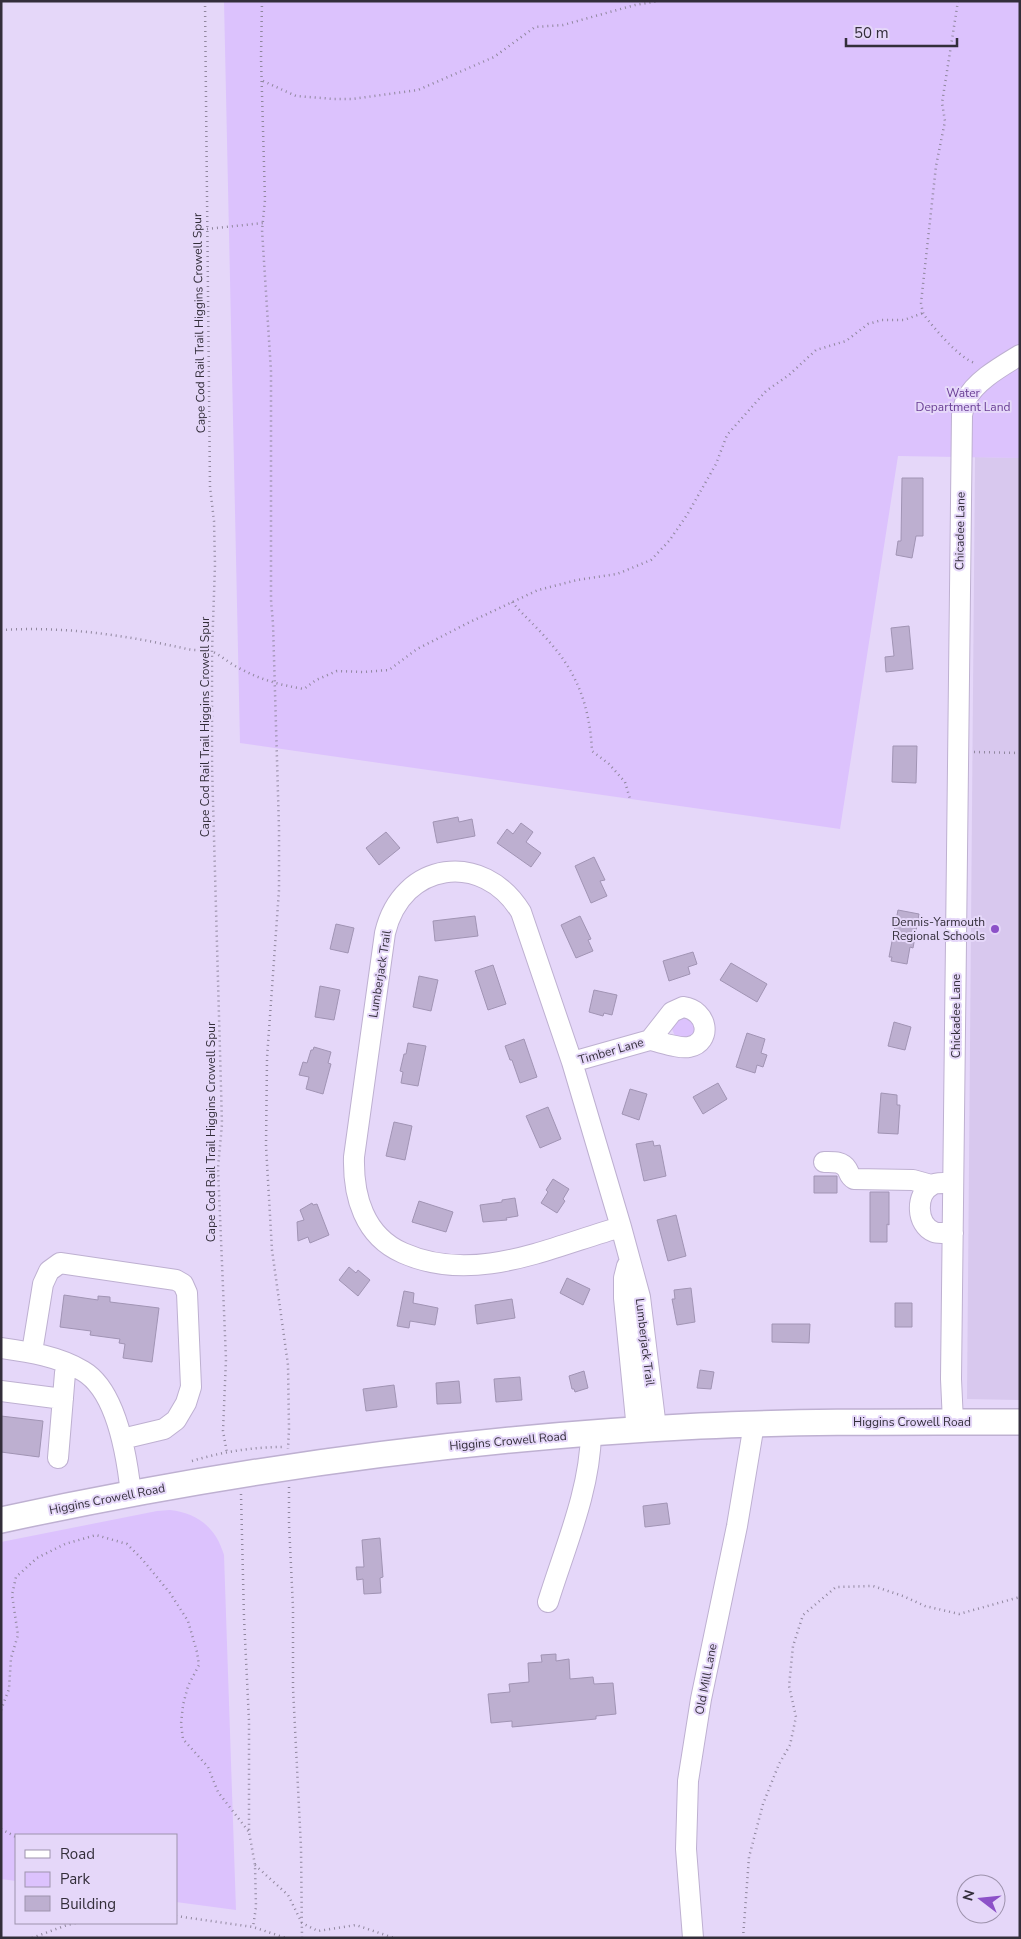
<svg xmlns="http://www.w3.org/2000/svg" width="1021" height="1939" font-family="'Nunito Sans',sans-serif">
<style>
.built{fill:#d8c8ee}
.green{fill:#dcc2fd}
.building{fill:#bdafd0;stroke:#a194b4}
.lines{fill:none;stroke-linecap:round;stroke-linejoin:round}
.minor-casing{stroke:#beb0d1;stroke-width:22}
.major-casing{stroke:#beb0d1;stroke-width:28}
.path{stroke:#90879e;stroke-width:2.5;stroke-dasharray:1 4;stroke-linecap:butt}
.minor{stroke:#fff;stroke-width:20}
.major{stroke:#fff;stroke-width:25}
.poi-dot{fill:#8c51c8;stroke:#e5d7f9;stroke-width:2}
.labels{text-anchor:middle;stroke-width:4;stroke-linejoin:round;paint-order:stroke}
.street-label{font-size:12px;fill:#332e3a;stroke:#e5d7f9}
.park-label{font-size:12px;fill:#693e94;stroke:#e5d7f9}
.poi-label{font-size:12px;fill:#332e3a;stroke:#e5d7f9;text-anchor:end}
</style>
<rect width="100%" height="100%" fill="#e5d7f9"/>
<path class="built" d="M975 457 1020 458V1400L967 1399Z"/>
<path class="green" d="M224 1H1020V458L898 456 840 829 240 743Z
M689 1015 698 1029 690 1039 675 1036 672 1029 674 1021Z
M170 1510C198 1513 216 1528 224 1555L236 1910 176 1902V1835H16V1881L1 1879V1542L157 1511Z"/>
<path class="building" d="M902 478H923V536H916L912 558 896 555 898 541H901Z
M909 626 913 669 886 672 885 657 894 656 891 628Z
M893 746H917L916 783 892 782Z
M458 817 459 822 472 819 475 836 437 843 433 822Z
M521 823 533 832 526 842 541 853 531 867 497 843 507 829 513 834Z
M386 832 400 848 379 865 366 848Z
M594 857 605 880 600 881 607 896 591 903 575 866Z
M898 910 919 914 913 948 910 947 907 964 891 961 892 957H889Z
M475 916 478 936 435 941 433 921Z
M580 916 591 939 588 940 593 951 576 958 561 925Z
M336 924 354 928 348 953 330 949Z
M693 952 697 964 688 967 690 974 669 981 663 961Z
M731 963 767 984 757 1002 720 980Z
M493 965 506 1004 488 1010 475 971Z
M419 976 438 980 431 1011 413 1007Z
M320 986 340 990 334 1020 315 1017Z
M594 990 617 995 612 1015 604 1013 603 1016 589 1012Z
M894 1022 911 1027 905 1050 888 1046Z
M747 1033 765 1039 761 1053 767 1055 763 1067 757 1065 755 1073 736 1067Z
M524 1039 537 1077 520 1083 512 1060H510L505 1046Z
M408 1043 426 1046 418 1086 401 1083 403 1072 400 1071 404 1054H406Z
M314 1047 331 1052 328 1063 331 1064 323 1094 306 1089 309 1077 299 1075 303 1062 307 1063 311 1050H313Z
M718 1083 727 1099 703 1114 693 1097Z
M630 1089 647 1094 639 1120 622 1114Z
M881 1093 897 1095V1105H900L898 1134 878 1133Z
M548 1107 561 1139 540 1148 526 1116Z
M394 1122 412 1126 405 1160 386 1156Z
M653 1141 654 1146 660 1145 666 1176 644 1181 636 1144Z
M814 1176H837V1193H814Z
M553 1179 569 1189 563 1199 565 1201 557 1213 541 1203 548 1192 546 1190Z
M870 1192H889V1225L887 1224V1242H870Z
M515 1198 518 1216 506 1218 507 1220 483 1222 480 1205 502 1202V1200Z
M419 1201 453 1212 446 1232 412 1222Z
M312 1203 313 1205 317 1204 329 1235 310 1243 308 1237 298 1241 297 1222 304 1220 300 1210Z
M676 1215 686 1256 668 1261 657 1220Z
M349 1267 356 1273 358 1270 370 1280 358 1296 339 1280Z
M567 1278 590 1289 583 1305 560 1293Z
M691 1288 695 1322 677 1325 672 1299H675L674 1290Z
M404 1291 414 1293 413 1303 438 1308 435 1325 410 1321 409 1328 397 1326Z
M64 1295 98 1300V1296L110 1297V1302L159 1308 152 1362 123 1358 125 1344 119 1343 120 1339 90 1335 91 1331 60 1327Z
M512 1299 515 1318 477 1324 475 1305Z
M895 1303H912V1327H895Z
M772 1324H810L809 1343 772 1342Z
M700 1370 714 1372 711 1389 697 1388Z
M584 1371 588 1388 575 1392 574 1389H572L569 1376Z
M520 1377 522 1400 496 1402 494 1379Z
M459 1381 461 1403 437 1404 436 1383Z
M394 1385 397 1407 366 1411 363 1389Z
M1 1416 43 1421 39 1457 1 1452Z
M667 1503 670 1524 645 1527 643 1506Z
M380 1538 383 1577 380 1578 381 1593 364 1594 363 1579 357 1580 356 1567H364L362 1540Z
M556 1654V1661L569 1659 570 1679 593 1677 594 1684 613 1683 616 1714 596 1716V1719L512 1727V1721L491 1723 488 1694 510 1692 509 1684 529 1682 528 1663 542 1662 541 1655Z"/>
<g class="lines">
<g class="minor-casing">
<path id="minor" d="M683 1007C708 1010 713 1042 689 1047 680 1049 660 1042 650 1040L672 1012Z
M572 1062 650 1040
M824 1162C833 1162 842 1161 847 1169 850 1174 849 1176 854 1179L913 1180 931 1185
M943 1183C940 1183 935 1183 932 1185 915 1194 916 1225 934 1232 939 1234 947 1232 953 1233
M621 1227C550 1247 475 1285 403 1253 364 1236 353 1196 354 1157L385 933C402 861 483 850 521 912L572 1062 621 1227 640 1297 656 1428
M627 1266 624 1278V1298L637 1430
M1 1348C29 1352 58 1356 83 1371 117 1391 127 1457 131 1494
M32 1352 43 1284 49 1271 60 1263 176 1280 183 1284 187 1293 191 1387 186 1403 176 1420 164 1429 122 1439
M1 1391 63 1399
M953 1422 951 1379 962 415C963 411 964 404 966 400 975 381 1002 366 1020 355
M58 1458 65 1373 68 1364
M548 1602C565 1547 590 1491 591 1433
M693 1938 686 1849 688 1781 701 1699 737 1526 754 1424"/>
</g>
<g class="major-casing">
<path id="major" d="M1 1520C231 1470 465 1438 700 1426 807 1421 913 1422 1020 1422"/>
</g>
<path class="path" d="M205 1 210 487 214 521 215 565 212 652V765L222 1124 218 1168 226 1359 223 1431 227 1453
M262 1 261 58 265 200 262 230 271 371V600L273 624 279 828V890L267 1058 266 1146 272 1250 288 1365 289 1429 288 1449
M958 1 942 103 945 121 936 166 921 303C922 307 922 311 924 315 934 328 960 359 975 363
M263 81 296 96 334 99H352L418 90 494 57 535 27 563 25 635 5 659 1
M207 229 263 223
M512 602C525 617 540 630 552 645 579 676 590 710 592 751L609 764 625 782 630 799
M1 630C64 626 125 635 187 649 195 651 205 649 213 652 222 656 230 664 239 668 261 680 280 685 304 689L316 680 337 671 363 672 389 670 417 649 472 621 538 590 577 580 617 574 651 560 669 541 687 515 716 464 727 435 766 391 789 375 816 350 846 341 868 324 882 320H904L923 313
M974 752 1020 753
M192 1461C221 1452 253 1447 283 1447
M289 1487V1524L293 1608V1688L301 1848 302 1938
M241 1494 244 1618 249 1721V1832L255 1865 256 1907 253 1927
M1 1710 9 1689 11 1658 18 1635 12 1595 16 1577 37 1558 65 1544 96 1535 127 1544 142 1559 170 1593 188 1621 197 1652 199 1665 188 1686 183 1705 181 1724 183 1739 208 1767 218 1792 249 1832
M1 1829 16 1837
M255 1865 288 1895 302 1923 318 1931 356 1925 394 1938
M176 1916 253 1927 286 1938
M32 1938 67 1925 76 1923
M743 1938 749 1857 763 1804 779 1764 790 1745 796 1717 789 1686 793 1646 803 1615 836 1587 873 1586 903 1596 925 1606 959 1614 1020 1597"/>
<use href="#minor" class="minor"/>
<use href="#major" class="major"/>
</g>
<circle class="poi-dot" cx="995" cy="929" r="5"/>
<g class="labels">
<g class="street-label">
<text transform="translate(199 323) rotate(-91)" y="4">Cape Cod Rail Trail Higgins Crowell Spur</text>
<text transform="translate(960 531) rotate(-89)" y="4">Chicadee Lane</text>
<text transform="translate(205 727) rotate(-90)" y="4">Cape Cod Rail Trail Higgins Crowell Spur</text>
<text transform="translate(380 974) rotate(-81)" y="4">Lumberjack Trail</text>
<text transform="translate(956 1016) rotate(-90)" y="4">Chickadee Lane</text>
<text transform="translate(611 1051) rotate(-16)" y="4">Timber Lane</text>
<text transform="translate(211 1132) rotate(-90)" y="4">Cape Cod Rail Trail Higgins Crowell Spur</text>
<text transform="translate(645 1342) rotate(83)" y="4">Lumberjack Trail</text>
<text x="912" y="1426">Higgins Crowell Road</text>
<text transform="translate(508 1441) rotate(-5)" y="4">Higgins Crowell Road</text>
<text transform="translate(107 1499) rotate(-11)" y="4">Higgins Crowell Road</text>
<text transform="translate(706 1679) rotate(-79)" y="4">Old Mill Lane</text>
</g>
<g class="park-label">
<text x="963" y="397">Water<tspan x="963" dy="14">Department Land</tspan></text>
</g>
<g class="poi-label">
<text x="985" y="926">Dennis-Yarmouth<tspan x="985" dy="14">Regional Schools</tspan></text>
</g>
</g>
<rect width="1021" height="1939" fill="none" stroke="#332e3a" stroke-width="5"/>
<rect x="15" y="1834" width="162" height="90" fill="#e5d7f9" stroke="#9e93ad"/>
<rect x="25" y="1850" width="25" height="8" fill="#ffffff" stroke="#9e93ad"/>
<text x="60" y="1859" font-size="15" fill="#332e3a">Road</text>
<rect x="25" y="1872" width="25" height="15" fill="#dcc2fd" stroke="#9e93ad"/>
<text x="60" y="1884" font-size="15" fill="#332e3a">Park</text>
<rect x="25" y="1896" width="25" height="15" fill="#bdafd0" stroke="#9e93ad"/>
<text x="60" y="1909" font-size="15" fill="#332e3a">Building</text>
<g transform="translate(981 1899) rotate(286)"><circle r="24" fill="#e5d7f9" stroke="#9e93ad"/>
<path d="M0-4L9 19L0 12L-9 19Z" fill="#8c51c8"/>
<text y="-8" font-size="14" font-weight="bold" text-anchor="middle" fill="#332e3a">N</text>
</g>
<path d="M846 38v8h111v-8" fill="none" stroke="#332e3a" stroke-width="2.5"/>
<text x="854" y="38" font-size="15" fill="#332e3a" stroke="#e5d7f9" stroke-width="4" paint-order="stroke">50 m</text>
</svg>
